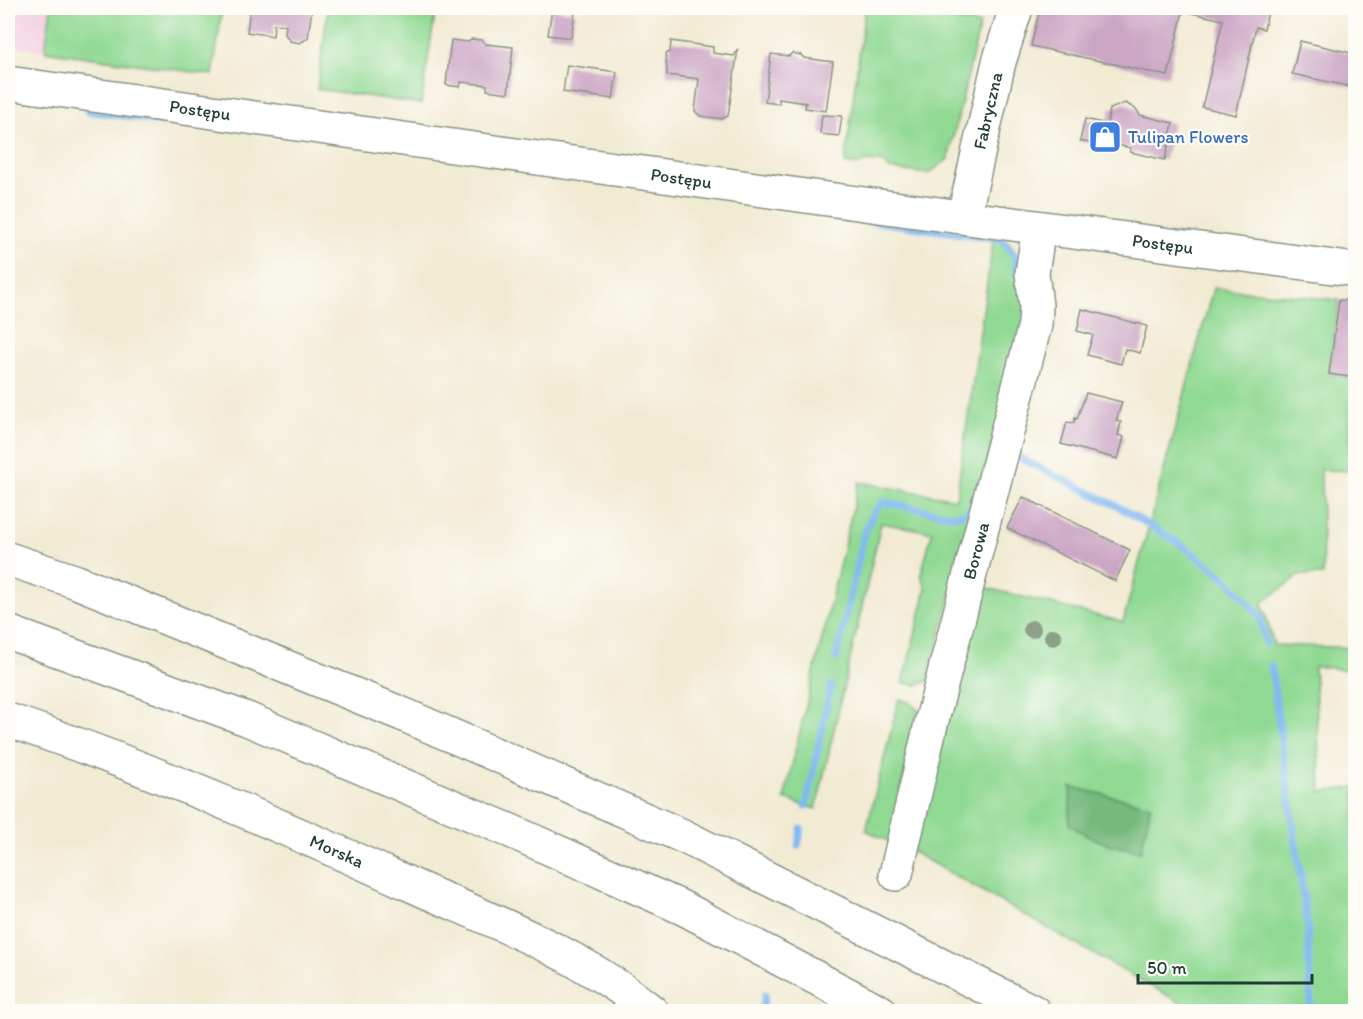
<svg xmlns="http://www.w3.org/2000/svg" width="1363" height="1019" font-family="Itim,sans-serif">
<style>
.built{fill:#f2cfe0}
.green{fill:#90d993;stroke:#588b64;stroke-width:1.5}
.forest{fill:#74b97d;stroke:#4a7b58;stroke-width:1.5}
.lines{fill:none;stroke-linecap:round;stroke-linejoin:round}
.stream{stroke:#82b9f1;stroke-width:7}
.building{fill:#cba5c4}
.minor-casing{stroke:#889484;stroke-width:36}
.highway-casing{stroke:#889484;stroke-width:36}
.minor{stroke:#fff;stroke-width:33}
.highway{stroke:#fff;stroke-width:33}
.tree{fill:#8da189}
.labels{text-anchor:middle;stroke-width:4.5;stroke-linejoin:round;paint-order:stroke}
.street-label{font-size:18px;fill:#1f3d34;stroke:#fdfcf7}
.shop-label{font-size:18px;fill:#366cbe;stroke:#fdfcf7;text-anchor:start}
</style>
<rect width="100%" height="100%" fill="#fdfcf7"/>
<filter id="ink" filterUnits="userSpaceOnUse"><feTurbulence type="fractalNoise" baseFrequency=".0167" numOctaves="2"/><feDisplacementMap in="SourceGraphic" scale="12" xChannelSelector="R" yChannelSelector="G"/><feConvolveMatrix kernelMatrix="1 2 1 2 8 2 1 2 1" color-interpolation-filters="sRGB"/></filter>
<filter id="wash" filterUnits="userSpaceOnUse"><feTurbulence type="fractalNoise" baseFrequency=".008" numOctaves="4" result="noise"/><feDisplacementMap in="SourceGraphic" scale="24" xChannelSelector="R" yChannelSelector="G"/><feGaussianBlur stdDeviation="1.35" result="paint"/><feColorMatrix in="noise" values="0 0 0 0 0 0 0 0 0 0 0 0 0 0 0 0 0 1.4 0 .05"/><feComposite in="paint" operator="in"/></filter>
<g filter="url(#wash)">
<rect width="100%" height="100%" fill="#f2ebd4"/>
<path class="built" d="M8 8H51L45 51 8 46Z"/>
<path class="green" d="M51 8H222L213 75 45 51Z
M328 8H436L421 104 317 89Z
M865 8 980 24 948 159 928 174 889 169 885 163 866 161 859 165 845 163Z
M994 235C1023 238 1024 288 1029 311L927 682 917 685 903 683 926 589 921 574 932 532 881 523 816 809 784 799 859 482 956 499Z
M1213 288 1339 300 1329 374 1355 378 1350 441H1355V471L1321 470 1323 575H1300L1262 603 1274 645 1355 648V671L1314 666 1321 792 1355 787V1011H1195L911 851 975 585 1123 622Z
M899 699 910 702 918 710 890 842 866 830Z"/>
<path class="forest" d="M1071 787 1151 805 1141 851C1113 847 1092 841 1069 824Z"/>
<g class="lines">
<path class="stream" d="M87 111 159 121
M839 217 1001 239 1014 254 1017 275
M1016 456 1117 506 1179 543 1227 579 1260 616 1266 644
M836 659 865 531 873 513 883 502 955 516 965 513 976 504
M1271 666 1307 922 1311 1012
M806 806 831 686
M798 846 801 829
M762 1012 765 995"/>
</g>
<g id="blocks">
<path class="building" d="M250 8H312L308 38 300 43 290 41 285 34 286 25 274 24 273 36 247 32Z
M1040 8H1269L1264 29 1256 27 1236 115 1202 107 1223 20 1183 11 1168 76 1031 46Z
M552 9 575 12 571 38 548 35Z
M472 39 482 40 485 44 513 47 508 93 487 90V85L461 82 460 87 446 85 451 40 468 42Z
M671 41 713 47V53L734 56 738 49 728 116 722 119 700 116 695 111 699 79 667 75 666 54 670 52Z
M1300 41 1356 54V88L1292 74Z
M792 53 801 55 804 58 833 62 826 111 805 108 806 103 779 99V104L765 102 771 54 789 56Z
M567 65 617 72 613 99 563 92Z
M1125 103 1136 109 1140 115 1173 123 1165 160 1130 152 1131 148 1104 142 1103 146 1080 141 1085 119 1107 124 1110 109Z
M822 115 842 116 839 136 820 134Z
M1339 300 1356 301V378L1329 374Z
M1082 309 1147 326 1140 353 1125 349 1121 364 1087 355 1093 335 1077 331Z
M1086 393 1122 402 1116 421 1121 422 1118 435 1124 437 1118 459 1061 444 1067 422 1074 423 1075 418 1077 419Z
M1023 497 1130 550 1115 581 1007 528Z"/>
</g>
</g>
<g filter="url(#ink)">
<use href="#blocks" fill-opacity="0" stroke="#889484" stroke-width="1.5"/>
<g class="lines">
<g class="minor-casing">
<g id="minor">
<path id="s1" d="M8 83 820 198 1356 270"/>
<path id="s2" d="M964 216 999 62 1016 8"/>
<path id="s3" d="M8 720C147 767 282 826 416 887 497 923 583 955 652 1012"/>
<path id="s4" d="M896 874 931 724 1035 325 1036 306 1032 273 1039 228"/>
</g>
</g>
<g class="highway-casing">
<path id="highway" d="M8 559 77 582 402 714 685 837 1034 1012
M8 632 247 719 513 832 683 908 881 1012"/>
</g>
<use href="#minor" class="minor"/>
<use href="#highway" class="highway"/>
</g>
<g class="tree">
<circle cx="1032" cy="629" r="9"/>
<circle cx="1053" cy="637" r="9"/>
</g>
</g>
<defs>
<g id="shop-square" transform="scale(1.725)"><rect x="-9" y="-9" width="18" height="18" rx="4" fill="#3f7fe0" stroke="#fdfcf7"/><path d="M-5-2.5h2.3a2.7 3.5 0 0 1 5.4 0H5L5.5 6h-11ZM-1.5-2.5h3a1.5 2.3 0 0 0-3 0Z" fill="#fff"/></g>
</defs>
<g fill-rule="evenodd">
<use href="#shop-square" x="1105" y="137"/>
</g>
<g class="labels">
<g class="street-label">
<text dy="6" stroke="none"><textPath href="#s1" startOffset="194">Postępu</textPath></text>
<text dy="6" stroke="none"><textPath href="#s2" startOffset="108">Fabryczna</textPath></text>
<text dy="6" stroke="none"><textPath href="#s1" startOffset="680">Postępu</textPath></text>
<text dy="6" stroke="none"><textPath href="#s1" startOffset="1166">Postępu</textPath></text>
<text dy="6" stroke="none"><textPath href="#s4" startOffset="333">Borowa</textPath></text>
<text dy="6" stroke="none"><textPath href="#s3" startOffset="354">Morska</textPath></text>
</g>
<g class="shop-label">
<text x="1128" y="143">Tulipan Flowers</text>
</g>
</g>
<rect width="1363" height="1019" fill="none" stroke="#fdfcf7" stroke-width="30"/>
<path d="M1138 974v9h174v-9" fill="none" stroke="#1f3d34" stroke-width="3"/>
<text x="1147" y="974" font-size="18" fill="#1f3d34" stroke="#fdfcf7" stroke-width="4.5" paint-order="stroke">50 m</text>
</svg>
